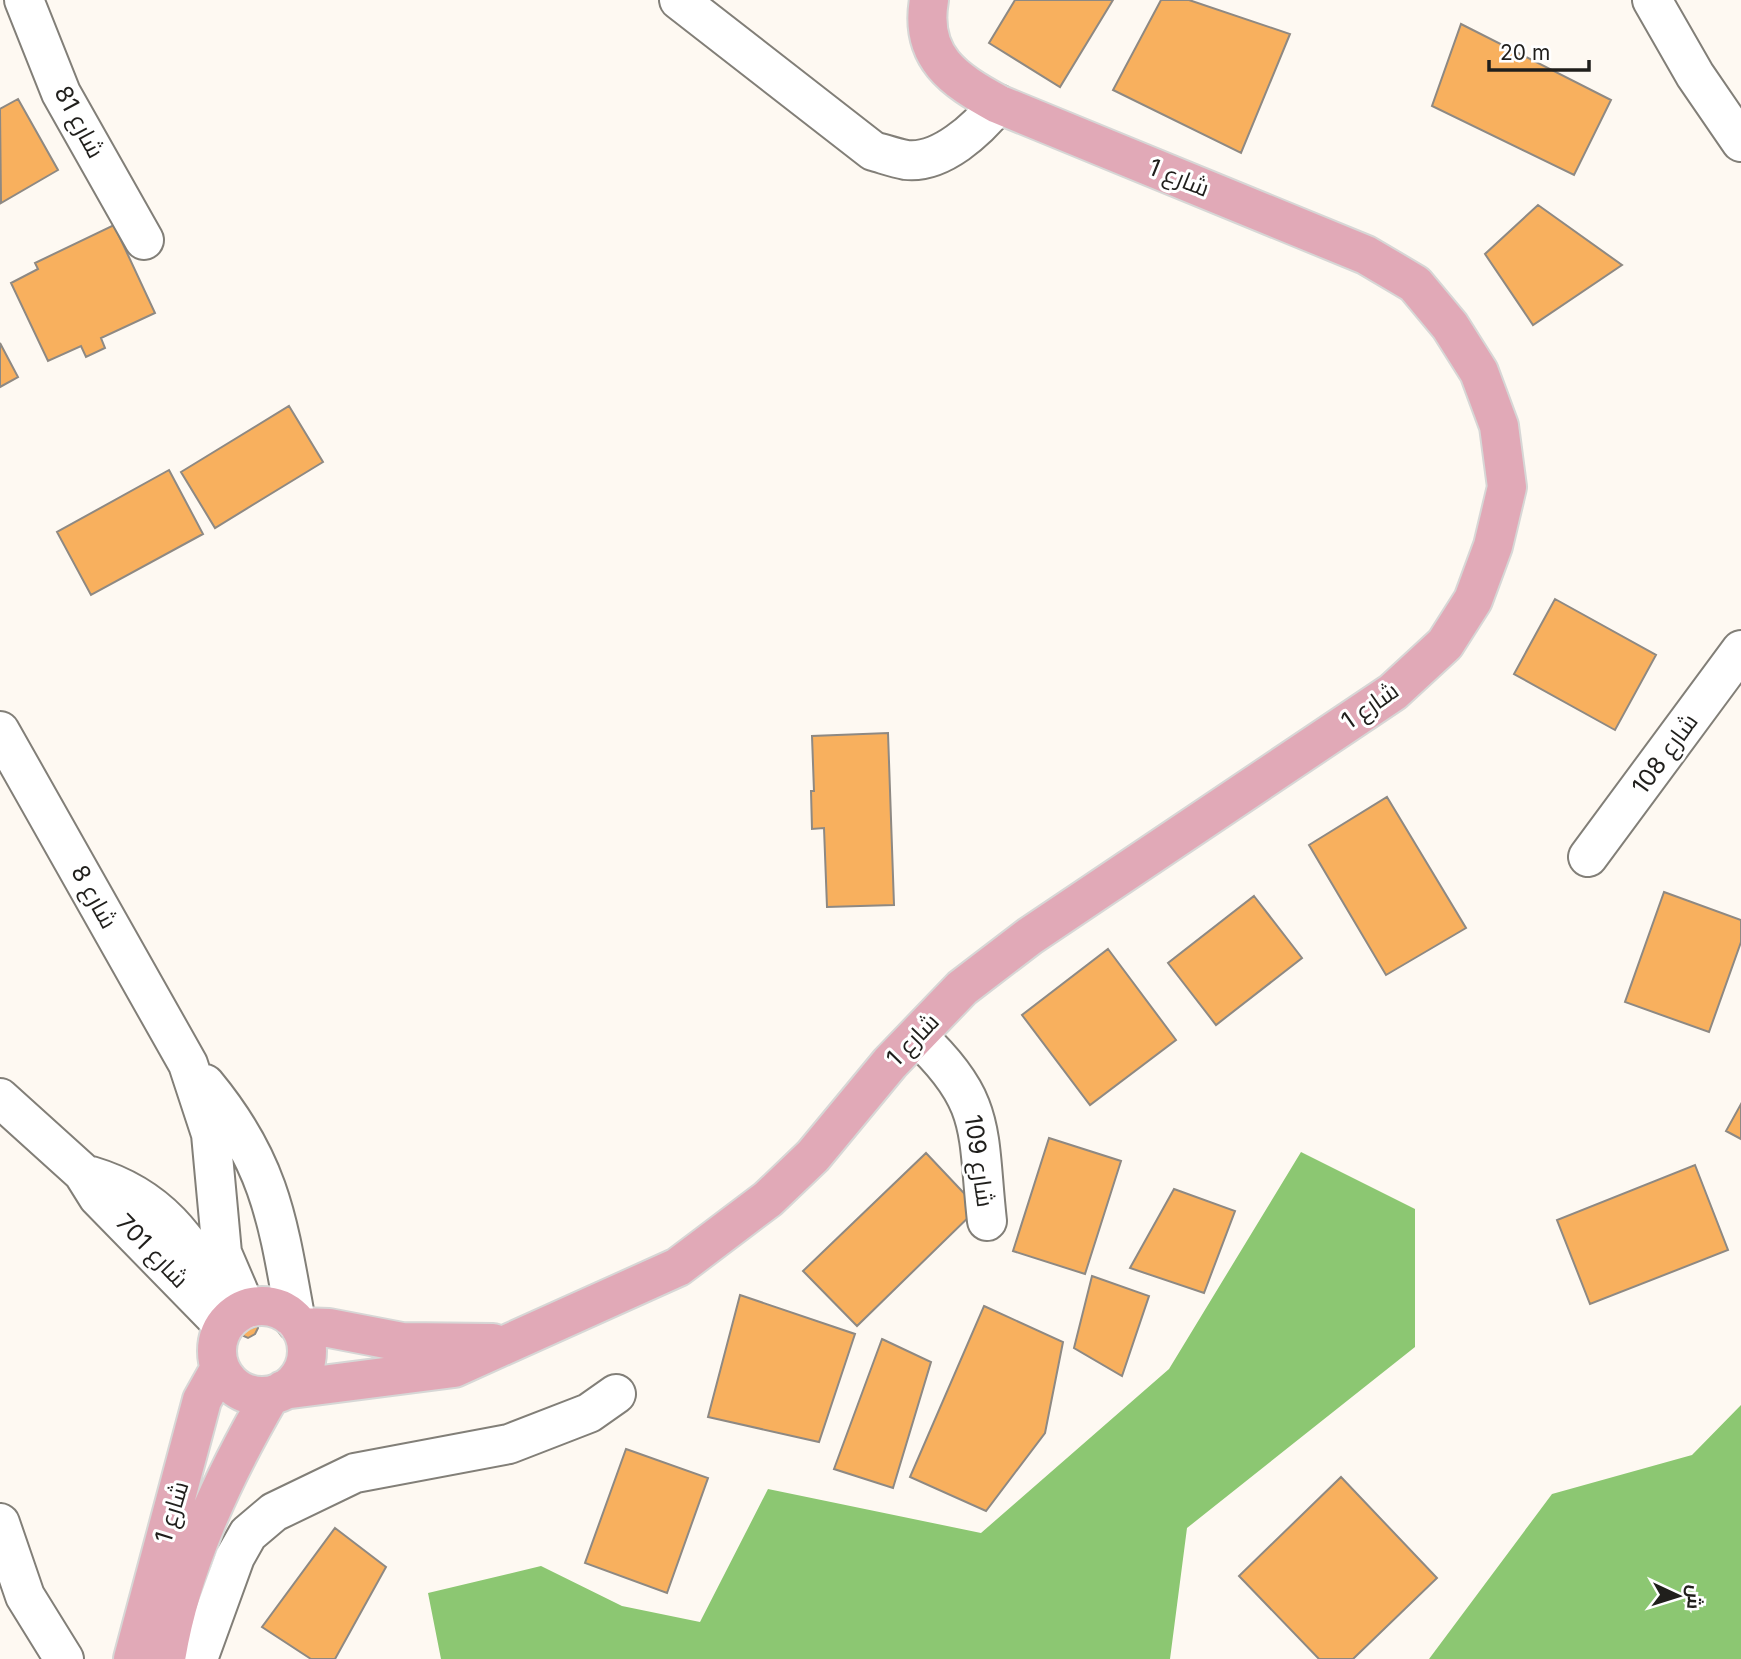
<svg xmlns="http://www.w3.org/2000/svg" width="1741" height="1659" font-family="Inter,Cairo,sans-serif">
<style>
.forest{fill:#8cc772}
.building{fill:#f8b05e;stroke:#8e8983;stroke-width:2}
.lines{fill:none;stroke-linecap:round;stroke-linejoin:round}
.minor-casing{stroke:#827f78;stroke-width:42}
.major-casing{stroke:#d7d7d6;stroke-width:42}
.minor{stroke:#fff;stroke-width:38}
.major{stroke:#e1a9b7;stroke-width:38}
.labels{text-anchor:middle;stroke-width:6;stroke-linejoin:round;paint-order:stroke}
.street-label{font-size:24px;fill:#201f1c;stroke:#fff}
</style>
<rect width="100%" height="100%" fill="#fef9f2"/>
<path class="forest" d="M1301 1152 1415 1209V1347L1187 1528 1170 1659H441L428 1593 541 1566 622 1606 700 1622 768 1489 981 1533 1169 1369Z
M1741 1405V1659H1429L1552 1494 1692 1455Z"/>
<path class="building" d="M1015 0H1113L1060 87 989 43Z
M1161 0H1189L1290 34 1241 153 1113 90Z
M1461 24 1611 100 1574 175 1432 106Z
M18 99 58 170 1 203 0 109Z
M1538 205 1622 265 1533 325 1485 254Z
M114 225 155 313 101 338 105 348 86 357 81 346 48 361 11 283 38 269 35 263Z
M0 343 18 377 0 387Z
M289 406 323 462 215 528 181 472Z
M169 470 203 534 91 595 57 532Z
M1555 599 1656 655 1615 730 1514 674Z
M888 733 894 905 827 907 824 828 812 829 811 791H814L812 736Z
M1387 797 1466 928 1386 975 1309 845Z
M1664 892 1741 920V942L1709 1032 1625 1002Z
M1254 896 1302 958 1216 1025 1168 963Z
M1108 949 1176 1040 1090 1105 1022 1015Z
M1741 1104V1139L1726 1131Z
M1049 1138 1121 1161 1085 1274 1013 1251Z
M926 1153 978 1208 857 1326 803 1271Z
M1695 1165 1728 1250 1590 1304 1557 1220Z
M1174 1189 1235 1211 1204 1293 1130 1268Z
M1092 1276 1149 1296 1122 1376 1074 1348Z
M740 1295 855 1334 819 1442 708 1417Z
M984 1306 1063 1342 1045 1433 986 1511 910 1477Z
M247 1315 257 1320 258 1328 255 1334 248 1338 239 1334Z
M882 1339 931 1362 893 1488 834 1469Z
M626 1449 708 1478 667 1593 585 1563Z
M1341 1477 1437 1578 1353 1659H1319L1239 1576Z
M335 1528 386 1567 335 1659H311L262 1627Z"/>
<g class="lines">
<g class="minor-casing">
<path id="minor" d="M24 0 61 93 144 240
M679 0 873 151C884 154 895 158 906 160 941 164 978 129 998 104
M1652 0 1695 75 1741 142
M0 731 188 1064 211 1134 222 1253 246 1309
M1588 857 1741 650
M917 1036C988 1102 977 1132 987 1221
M205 1084C272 1165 278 1223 296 1322
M0 1098 83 1173 98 1197 224 1326
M91 1176C161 1197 187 1239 223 1298
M0 1523 25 1596 64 1659
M198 1659 235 1557 248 1534 274 1512 355 1473 509 1444 589 1413 616 1394"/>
</g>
<g class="major-casing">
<path id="major" d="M217 1351a45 45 0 1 1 90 0a45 45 0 1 1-90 0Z
M300 1327 329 1328 402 1342 493 1343
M283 1390 454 1368 678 1267 768 1199 813 1156 890 1063 962 988 1030 936 1393 692 1445 644 1473 600 1493 546 1507 487 1499 426 1479 372 1450 326 1415 284 1366 255 998 104C954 80 919 57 929 0
M133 1659 202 1400 220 1368
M166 1659C181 1566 223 1477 270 1396"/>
</g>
<use href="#minor" class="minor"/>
<use href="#major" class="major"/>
</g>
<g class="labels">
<g class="street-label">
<text transform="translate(79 122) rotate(62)" y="8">شارع 81</text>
<text transform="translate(1179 178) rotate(22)" y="8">شارع 1</text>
<text transform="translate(1370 706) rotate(-35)" y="8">شارع 1</text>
<text transform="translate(1665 754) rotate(-54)" y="8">شارع 108</text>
<text transform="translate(94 897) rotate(61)" y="8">شارع 8</text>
<text transform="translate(913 1040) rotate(-46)" y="8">شارع 1</text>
<text transform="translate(979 1161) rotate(82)" y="8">شارع 109</text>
<text transform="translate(152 1251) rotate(46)" y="8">شارع 701</text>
<text transform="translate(172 1512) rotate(-73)" y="8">شارع 1</text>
</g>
</g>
<g transform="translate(1678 1596) rotate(94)" stroke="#ffffff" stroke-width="5" paint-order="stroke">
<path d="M0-5L12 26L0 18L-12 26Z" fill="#201f1c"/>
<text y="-10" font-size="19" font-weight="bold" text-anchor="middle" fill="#201f1c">ش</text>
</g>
<path d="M1489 60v10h100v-10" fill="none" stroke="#201f1c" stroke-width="3.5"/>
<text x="1500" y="60" font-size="21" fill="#201f1c" stroke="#ffffff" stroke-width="5" paint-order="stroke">20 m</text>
</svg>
